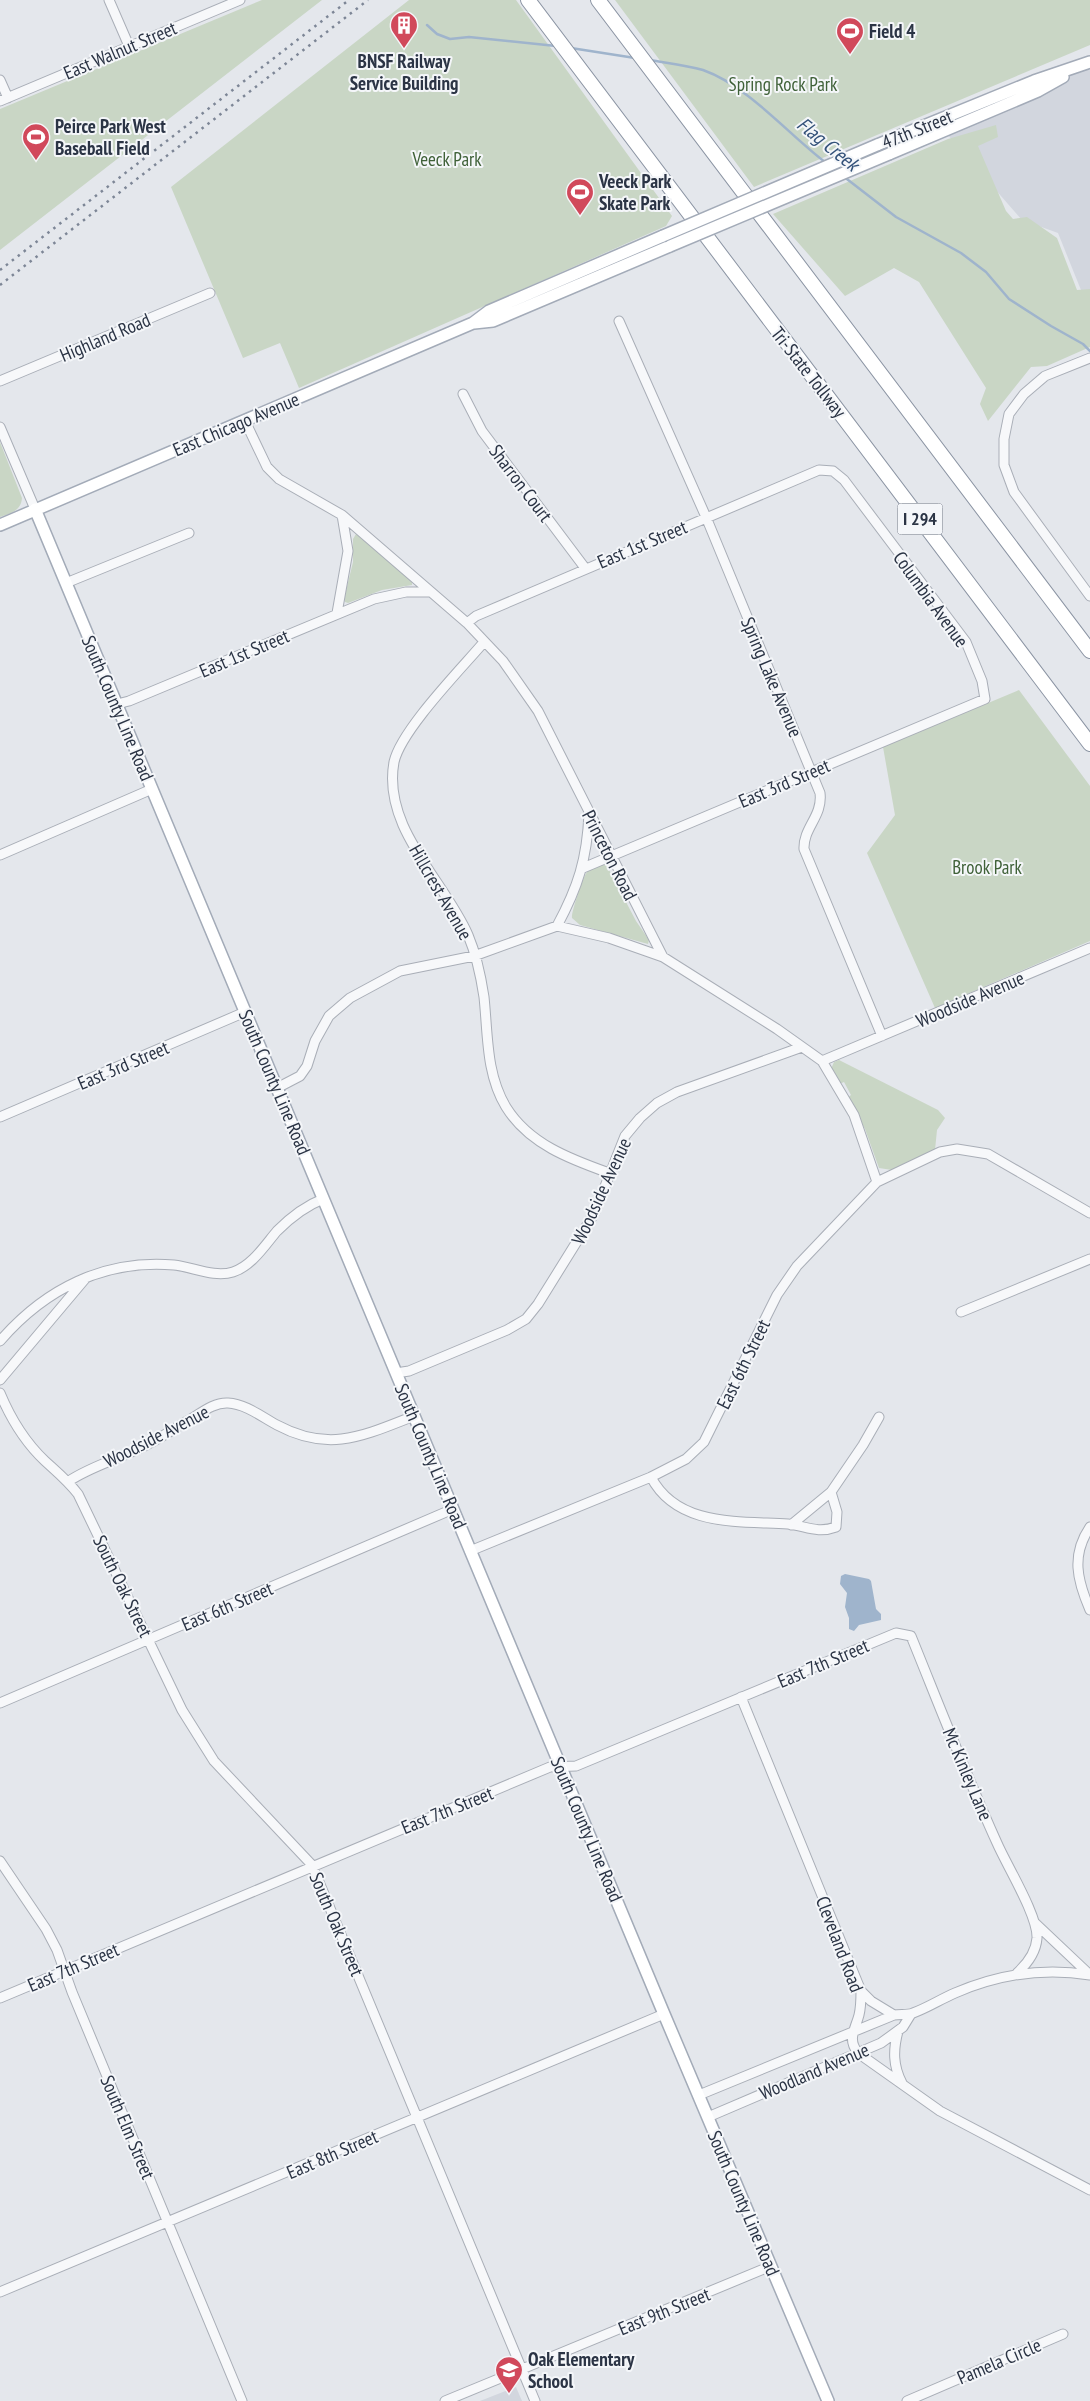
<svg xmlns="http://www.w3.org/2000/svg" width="1090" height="2401" font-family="'PT Sans Narrow',sans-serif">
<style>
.built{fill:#d2d6de}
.green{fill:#c9d6c5}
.water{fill:#9fb4cc}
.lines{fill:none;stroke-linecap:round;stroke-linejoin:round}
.stream{stroke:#9fb4cc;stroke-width:2.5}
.minor-casing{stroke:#a9aeb7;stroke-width:11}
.major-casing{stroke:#a3abb8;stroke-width:14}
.highway-casing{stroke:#8b94a3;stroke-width:16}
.minor{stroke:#f7f8fa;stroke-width:9}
.major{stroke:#fff;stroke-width:11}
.highway{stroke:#fff;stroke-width:14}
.rail{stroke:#7d8696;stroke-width:2.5;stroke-dasharray:2.5 5;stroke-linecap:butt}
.major-bridge-casing{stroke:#a3abb8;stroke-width:14;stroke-linecap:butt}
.major-bridge{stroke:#fff;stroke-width:11}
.labels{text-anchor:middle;stroke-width:4;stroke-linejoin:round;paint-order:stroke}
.shield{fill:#f4f6f9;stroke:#676e7b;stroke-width:1}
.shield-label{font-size:18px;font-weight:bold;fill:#2b3445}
.poi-label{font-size:19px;font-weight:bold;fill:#2b3445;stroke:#f4f6f9;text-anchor:start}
.street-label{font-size:19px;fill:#2b3445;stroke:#f4f6f9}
.park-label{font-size:19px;fill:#3f6138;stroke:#f4f6f9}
.water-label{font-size:20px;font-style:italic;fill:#34527a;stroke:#f4f6f9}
</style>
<rect width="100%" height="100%" fill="#e4e7ec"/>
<path class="built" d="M1088 66 1090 71V292L1083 295 1058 233 1022 220 946 133Z
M516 2387 522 2401H480Z"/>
<path class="green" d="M262 0H322L0 250V109Z
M409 0H516L672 216 666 226 299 388 280 343 243 358 171 187Z
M615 0H1090V45L754 187Z
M996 125 998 137 978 146 1006 211 1013 219 1027 217 1057 238 1077 290 1090 289V347L1047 366 1031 367 988 421 980 404 986 388 919 282 894 268 845 296 773 214 948 139Z
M0 442 22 498C21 511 11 513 0 517Z
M356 534 412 581V585L382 590 348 603 345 602 344 599 353 562V539Z
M1019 690 1090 786V941L935 1008 867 853 895 815 883 747Z
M606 864 636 921 649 940 648 944 580 925 572 918C571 913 583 877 587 872 591 868 600 865 606 864Z
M839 1060 938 1110 945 1118 937 1130 935 1150 892 1170 879 1168 865 1129 847 1098 851 1095 844 1082 839 1084 831 1069 834 1062Z"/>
<path class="water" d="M845 1574 869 1579 871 1581 876 1609 881 1614V1620L859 1625 854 1631 849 1629V1618L845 1607 847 1593 840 1584 841 1576Z"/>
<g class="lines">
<path class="stream" d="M427 25 437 34 450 39 469 37 556 46
M571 48 635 58
M650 60C667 63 686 65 703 70 748 86 787 133 825 162
M843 176 896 217 961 253 986 272 1009 299 1051 326 1083 344 1090 351"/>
<g class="minor-casing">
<path id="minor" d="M109 0 129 46
M0 80 8 98
M0 101 240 0
M619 321 706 517 820 793C823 816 803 828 804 849L882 1036
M1090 358 1045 376 1024 394 1009 414 1004 439V465L1014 492 1090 596
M0 381 210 293
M463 394 482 431 585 568
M245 421 267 467 279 479 342 515 348 551 337 613
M0 427 35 509
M342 515 467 623 503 661 538 711 663 957 777 1029 822 1061 854 1115 877 1182
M66 583 189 533
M467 623 476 616 819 470 833 471 844 480 966 642 982 681 985 699 583 868
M484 642C462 668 401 730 394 762 382 828 444 880 468 935 476 954 481 977 484 997 488 1035 486 1074 506 1107 529 1144 570 1159 609 1173
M117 704 129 701 374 599 406 592H430
M0 855 152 789
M557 926C578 887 587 859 589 814
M822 1061 1090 948
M277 1088 300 1076 307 1066 315 1041 329 1016 350 998 400 971 474 956 557 926 609 938 663 957
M0 1117 245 1012
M961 1312 1090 1259
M0 1341C45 1289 104 1259 174 1265 193 1267 214 1278 233 1272 252 1266 265 1245 277 1231 291 1217 305 1206 323 1199
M396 1373 409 1371 507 1330 526 1319 538 1304 594 1214 625 1136 640 1118 657 1103 677 1092 802 1047
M0 1380 85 1279
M0 1393C10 1417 26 1443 45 1461 57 1472 68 1481 78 1494L182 1710 214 1761 312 1865 535 2401
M651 1477C677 1527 739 1521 788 1524 806 1526 817 1534 836 1527L837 1512 831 1492
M69 1481C90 1467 115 1460 138 1449 154 1442 169 1432 184 1423 198 1416 212 1402 228 1403 246 1404 262 1417 277 1425 329 1453 363 1436 414 1416
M791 1525 831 1492 863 1445 879 1417
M1090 1527C1071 1555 1077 1580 1090 1610
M470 1551 651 1477 686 1459 704 1442 777 1295 797 1266 877 1182 940 1152 957 1149 988 1154 1090 1213
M741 1697 861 1991C861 1999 861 2007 859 2015 855 2030 847 2039 858 2053L940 2111 1090 2190
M0 1703 453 1509
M0 1861 46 1929 57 1950 72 1992 242 2401
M1035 1923 1089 1974
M861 1991 871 2001 894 2015
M0 1998 550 1767 576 1766 896 1633 911 1636C939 1705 966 1775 997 1843 1007 1866 1038 1916 1037 1938 1036 1952 1027 1964 1017 1973
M898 2031C893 2050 893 2066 902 2083
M699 2095 894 2015C901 2014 908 2015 913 2013 927 2008 941 1999 955 1993 999 1974 1042 1967 1090 1975
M708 2117 881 2043 903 2027 911 2014
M0 2292 664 2014
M445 2401 771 2266
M907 2401 1063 2334"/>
</g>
<g class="major-casing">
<path id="major" d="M877 145 1034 81 1090 62
M889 154 1038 91 1063 77
M474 323 493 321 670 246
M35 509 664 2014 828 2401
M0 525 473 323 489 311 663 236"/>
</g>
<g class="highway-casing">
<path id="highway" d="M528 0 1090 744
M598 0 1090 651"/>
</g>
<use href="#minor" class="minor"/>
<use href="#major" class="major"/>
<use href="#highway" class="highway"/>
<path class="rail" d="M0 270 349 0
M0 285 368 0"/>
<g class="major-bridge-casing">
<path id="major-bridge" d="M663 236 877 145
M670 246 889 154"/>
</g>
<use href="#major-bridge" class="major-bridge"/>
</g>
<defs>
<g id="building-pin" transform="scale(1.4375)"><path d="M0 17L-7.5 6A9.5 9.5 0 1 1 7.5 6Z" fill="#d1495b" stroke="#f4f6f9"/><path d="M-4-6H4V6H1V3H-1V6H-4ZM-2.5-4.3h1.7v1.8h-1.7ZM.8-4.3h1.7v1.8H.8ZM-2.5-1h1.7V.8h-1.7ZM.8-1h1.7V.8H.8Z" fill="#fff"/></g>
<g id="stadium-pin" transform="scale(1.4375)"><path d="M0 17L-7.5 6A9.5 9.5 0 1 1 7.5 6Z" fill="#d1495b" stroke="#f4f6f9"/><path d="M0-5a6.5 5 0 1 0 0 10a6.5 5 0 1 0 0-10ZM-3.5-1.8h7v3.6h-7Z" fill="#fff"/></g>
<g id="school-pin" transform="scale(1.4375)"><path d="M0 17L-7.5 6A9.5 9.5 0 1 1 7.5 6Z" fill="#d1495b" stroke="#f4f6f9"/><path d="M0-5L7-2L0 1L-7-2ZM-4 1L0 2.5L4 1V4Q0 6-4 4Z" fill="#fff"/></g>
</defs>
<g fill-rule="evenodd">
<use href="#building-pin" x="404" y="25"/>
<use href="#stadium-pin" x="850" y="31"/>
<use href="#stadium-pin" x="36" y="137"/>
<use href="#stadium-pin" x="580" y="192"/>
<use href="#school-pin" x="509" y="2370"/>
</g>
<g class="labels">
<rect class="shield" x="897.5" y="503.5" width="45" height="31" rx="4"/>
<g class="shield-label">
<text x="920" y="525">I 294</text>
</g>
<g class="poi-label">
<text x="869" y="38">Field 4</text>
<text x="404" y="68" text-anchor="middle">BNSF Railway<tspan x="404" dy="22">Service Building</tspan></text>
<text x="55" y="133">Peirce Park West<tspan x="55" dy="22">Baseball Field</tspan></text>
<text x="599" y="188">Veeck Park<tspan x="599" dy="22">Skate Park</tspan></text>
<text x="528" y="2366">Oak Elementary<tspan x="528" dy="22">School</tspan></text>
</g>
<g class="street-label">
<text transform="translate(120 50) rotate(-23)" y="7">East Walnut Street</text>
<text transform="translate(917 129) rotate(-22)" y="7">47th Street</text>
<text transform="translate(105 337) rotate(-23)" y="7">Highland Road</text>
<text transform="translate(809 372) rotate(52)" y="7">Tri-State Tollway</text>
<text transform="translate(236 424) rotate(-23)" y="7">East Chicago Avenue</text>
<text transform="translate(521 483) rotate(53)" y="7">Sharron Court</text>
<text transform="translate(642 544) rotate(-23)" y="7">East 1st Street</text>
<text transform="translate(931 599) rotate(54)" y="7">Columbia Avenue</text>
<text transform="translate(244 653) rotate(-23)" y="7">East 1st Street</text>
<text transform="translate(772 677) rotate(67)" y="7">Spring Lake Avenue</text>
<text transform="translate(118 708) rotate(67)" y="7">South County Line Road</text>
<text transform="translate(784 783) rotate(-23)" y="7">East 3rd Street</text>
<text transform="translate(610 855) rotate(63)" y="7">Princeton Road</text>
<text transform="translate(441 892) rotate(60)" y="7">Hillcrest Avenue</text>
<text transform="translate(970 999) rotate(-23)" y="7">Woodside Avenue</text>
<text transform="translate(123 1065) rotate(-23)" y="7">East 3rd Street</text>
<text transform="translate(275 1082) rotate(67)" y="7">South County Line Road</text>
<text transform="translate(601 1191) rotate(-65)" y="7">Woodside Avenue</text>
<text transform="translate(743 1364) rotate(-64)" y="7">East 6th Street</text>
<text transform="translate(156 1436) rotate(-27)" y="7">Woodside Avenue</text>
<text transform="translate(431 1456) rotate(67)" y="7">South County Line Road</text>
<text transform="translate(123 1586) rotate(64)" y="7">South Oak Street</text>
<text transform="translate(227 1606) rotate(-23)" y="7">East 6th Street</text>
<text transform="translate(823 1663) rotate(-23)" y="7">East 7th Street</text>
<text transform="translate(968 1774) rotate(67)" y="7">Mc Kinley Lane</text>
<text transform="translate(447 1810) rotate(-22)" y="7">East 7th Street</text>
<text transform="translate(587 1829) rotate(67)" y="7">South County Line Road</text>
<text transform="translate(337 1924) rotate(67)" y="7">South Oak Street</text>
<text transform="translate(840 1944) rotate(69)" y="7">Cleveland Road</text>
<text transform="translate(73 1967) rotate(-23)" y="7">East 7th Street</text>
<text transform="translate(814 2071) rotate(-23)" y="7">Woodland Avenue</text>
<text transform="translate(128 2127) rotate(67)" y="7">South Elm Street</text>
<text transform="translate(332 2154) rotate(-23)" y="7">East 8th Street</text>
<text transform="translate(744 2203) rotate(67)" y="7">South County Line Road</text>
<text transform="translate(664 2311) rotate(-22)" y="7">East 9th Street</text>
<text transform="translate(999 2361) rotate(-23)" y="7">Pamela Circle</text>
</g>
<g class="park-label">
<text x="783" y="91">Spring Rock Park</text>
<text x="447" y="166">Veeck Park</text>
<text x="987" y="874">Brook Park</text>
</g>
<g class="water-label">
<text transform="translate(828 144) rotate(39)" y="7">Flag Creek</text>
</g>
</g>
</svg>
